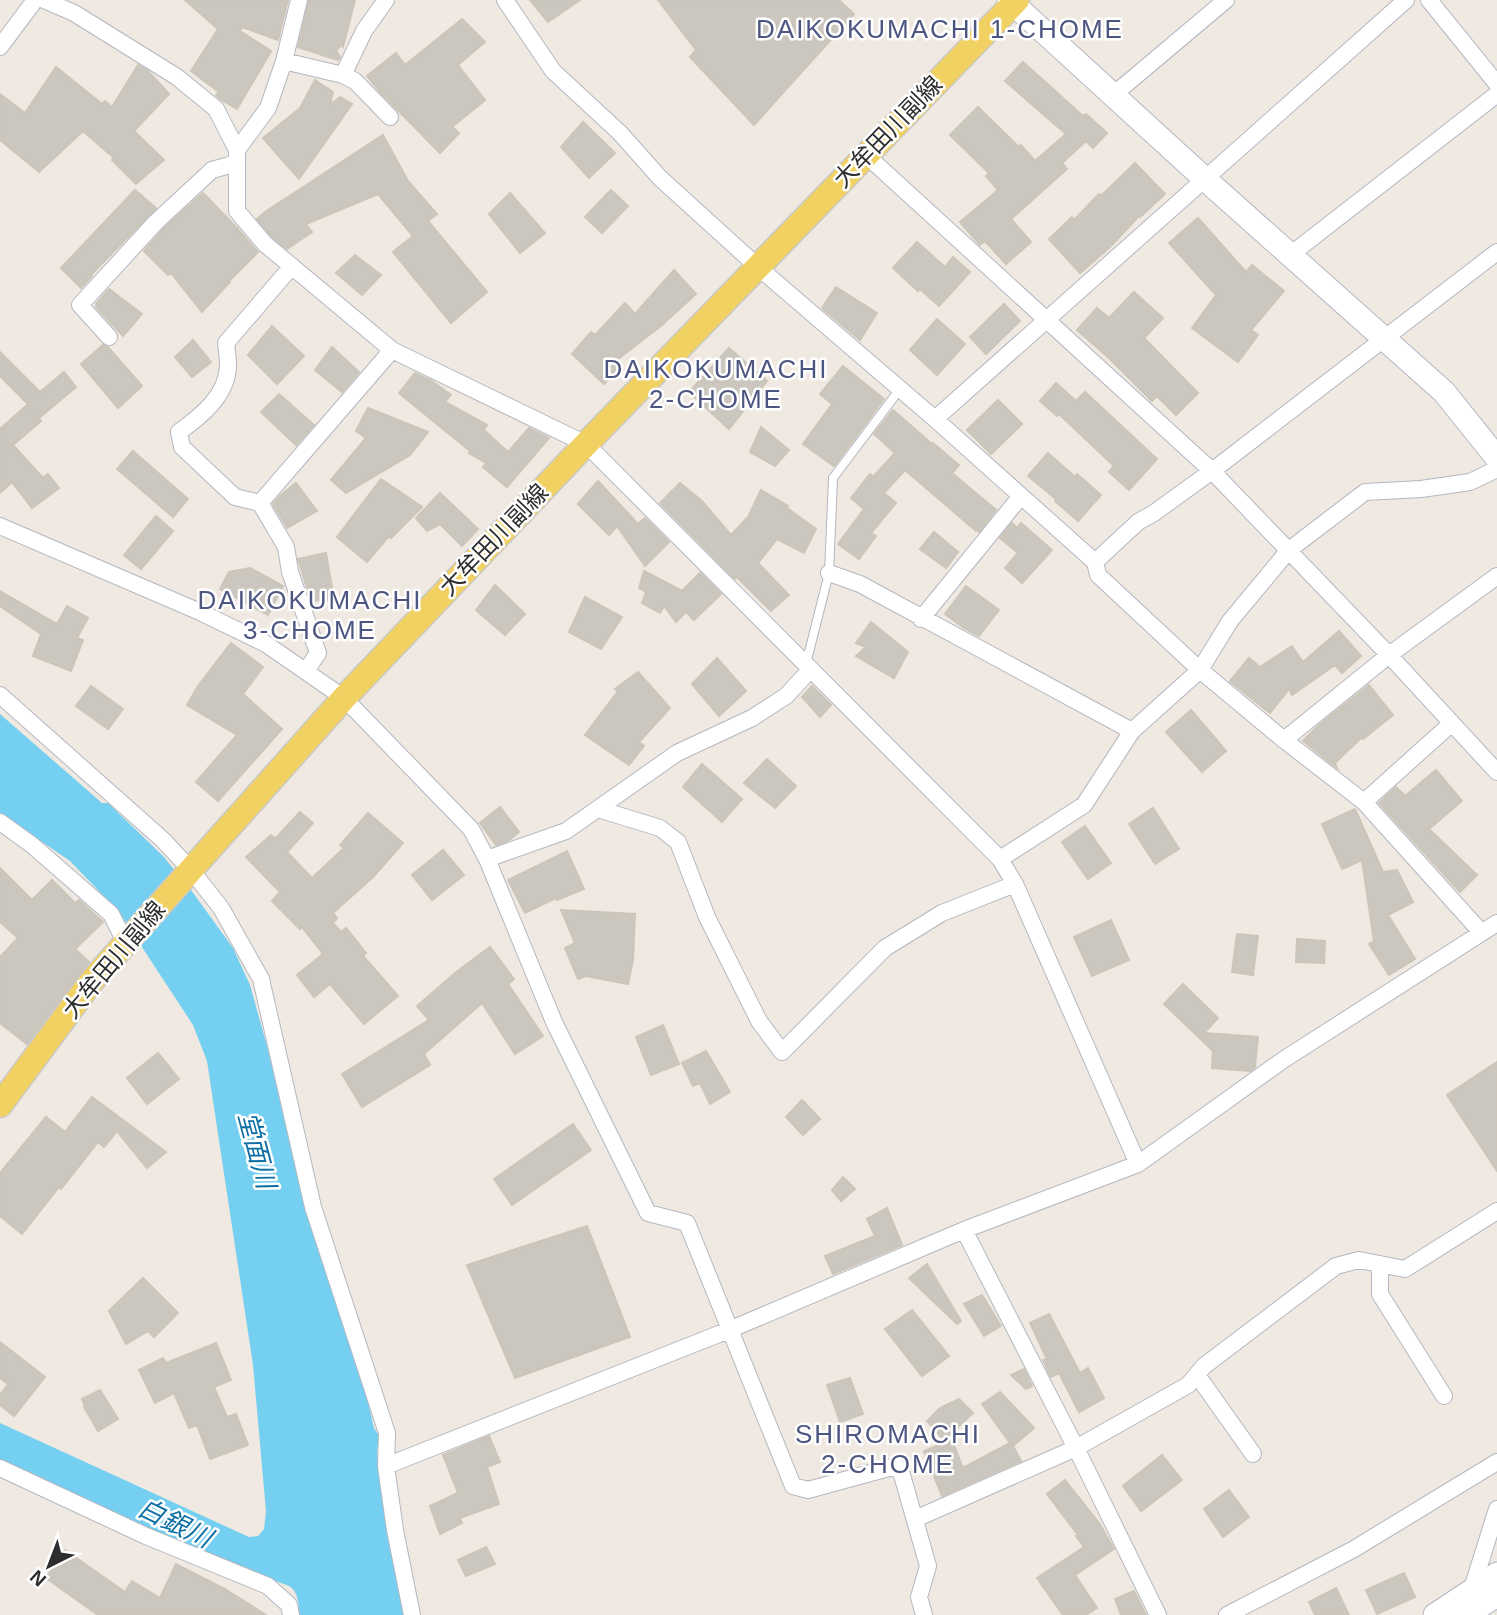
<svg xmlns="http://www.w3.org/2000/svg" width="1497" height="1615" font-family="Helvetica,'Noto Sans JP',sans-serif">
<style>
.water{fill:#75cff0}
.building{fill:#cbc7bf;stroke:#cbc5ba;stroke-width:2}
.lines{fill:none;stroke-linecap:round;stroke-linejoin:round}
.lane-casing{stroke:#b4b7c1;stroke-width:10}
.street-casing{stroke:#b4b7c1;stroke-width:18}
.secondary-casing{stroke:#b4b7c1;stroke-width:25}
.primary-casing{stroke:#c9c9c9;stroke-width:27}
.lane{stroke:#fff;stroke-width:8}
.street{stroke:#fff;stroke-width:16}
.secondary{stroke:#fff;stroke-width:23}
.primary{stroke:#f2d163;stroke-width:24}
.labels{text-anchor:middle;stroke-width:5;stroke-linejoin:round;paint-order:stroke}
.street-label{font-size:24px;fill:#2e2e2e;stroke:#fff}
.neighbourhood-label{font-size:26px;letter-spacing:2px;fill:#4d5680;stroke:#fff}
.water-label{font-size:26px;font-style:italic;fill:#0d6fa3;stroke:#fff}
</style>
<rect width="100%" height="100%" fill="#efe9e1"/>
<path class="water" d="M0 714 102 803H108L163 856 194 894 233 948 250 985 267 1046 306 1211 357 1355 374 1428 381 1439 377 1449 382 1493 404 1615H300C298 1604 299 1592 289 1586L157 1536 0 1461V1423L249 1537 258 1536 264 1529 266 1511 253 1365 207 1061 193 1025 119 912 70 861 0 813Z"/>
<path class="building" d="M185 0H288L278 40 242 27 240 31 271 51 237 109 220 99 216 95 219 92 191 71 218 29Z
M309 0H355L343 47 342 45 336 50 340 57 338 60 298 47Z
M530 0H580L548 22Z
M658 0H839L854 14 754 125 690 57 696 50Z
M462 19 485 42 458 65 485 100 452 127 459 133 440 153 381 93 367 76 396 53 405 65Z
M1023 62 1083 116 1086 114 1107 133 1093 148 1086 141 1062 163 1067 169 1011 219 1031 242 1006 264 985 241 980 245 979 244 960 222 998 190 986 176 989 173 950 135 978 107 1019 147 1021 145 1035 161 1066 134 1005 81Z
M138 65 148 71 169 94 134 131 164 160 136 184 112 160 114 158 83 131 39 172 0 140V94L25 113 56 67 102 104 105 101 112 107Z
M315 80 333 92 330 105 340 97 352 104 299 179 263 138 300 108Z
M583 122 615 153 589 178 561 147Z
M383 135 408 181 437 214 428 221 487 292 451 323 393 252 413 236 378 194 306 224 312 232 287 249 272 237 257 219 265 212Z
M1135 163 1165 194 1140 217 1139 216 1110 247 1080 273 1049 239 1072 217 1074 220 1099 194 1101 196Z
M135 190 156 208 91 275 92 276 81 288 61 268Z
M611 190 628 206 602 233 585 217Z
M203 193 236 227 258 252 229 281 230 282 202 312 171 273 168 275 144 251 163 229Z
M510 193 545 233 520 253 489 214Z
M1198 218 1246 272 1252 265 1284 291 1251 330 1258 335 1238 362 1192 328 1216 295 1169 243Z
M917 242 945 267 953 257 970 272 939 306 920 289 918 291 893 268Z
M355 255 381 275 362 295 336 273Z
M674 270 696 294 662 325 613 363 618 368 604 384 572 354 591 332 595 335 625 303 635 314Z
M836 287 877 313 860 340 822 308Z
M109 289 142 314 123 336 96 307 97 306 96 304Z
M1134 292 1163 318 1144 338 1198 393 1176 415 1157 396 1152 401 1109 358 1077 330 1097 308 1109 318Z
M1004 304 1020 321 986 354 970 337Z
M937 319 965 344 937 375 910 350Z
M272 326 304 356 277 384 248 355Z
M193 340 211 362 192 377 175 357Z
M103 345 108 347 142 386 118 408 81 364Z
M332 347 359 372 342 392 315 370Z
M729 348 767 381 729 429 689 392Z
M0 352 40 392 64 372 76 387 39 418 41 421 13 445 43 478 48 474 59 488 32 508 12 482 0 493V429L28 404 0 376Z
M843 366 884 399 834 466 803 444 832 404 820 394Z
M415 373 432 381 451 395 445 402 487 425 484 430 508 452 529 428 549 438 507 487 483 467 486 463 469 453 470 451 399 393Z
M1056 383 1076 401 1085 392 1157 459 1129 490 1109 472 1114 466 1059 414 1057 416 1040 401Z
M279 394 314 425 296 445 261 412Z
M998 400 1022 424 991 454 967 430Z
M368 408 428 432 410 455 346 493 331 480 366 438 356 431Z
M893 410 932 444 933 443 959 465 952 473 996 510 979 532 975 529V530L905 470 884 493 896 503 871 533 876 536 859 559 838 544 864 509 851 498 870 474 873 477 895 453 874 434Z
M761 427 789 450 775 466 750 452Z
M133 451 188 499 173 517 117 469Z
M1048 453 1075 477 1077 474 1101 495 1078 521 1055 501 1056 499 1028 476Z
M381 479 422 507 391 538 389 536 367 562 337 537Z
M598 481 638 524 645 518 669 542 645 566 617 526 609 535 578 504Z
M296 483 317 511 287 528 273 504 281 495Z
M680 483 702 501 731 535 748 517 761 490 788 506 787 508 816 529 804 553 777 539 758 563 789 595 771 611 737 577 735 579 660 503Z
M440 493 478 529 462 546 440 524 427 531 416 518Z
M156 516 173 531 141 569 124 555Z
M1012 523 1017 528 1021 523 1052 550 1022 583 1005 568 1018 553 1000 538Z
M934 532 958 552 946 568 920 549Z
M326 553 334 599 311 601 298 559Z
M250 568 283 586 268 615 220 589 229 572Z
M644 571 682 591 700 573 721 594 694 620 686 612 676 622 664 606 660 613 642 603 646 592 639 588Z
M495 585 525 614 505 635 476 610Z
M966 586 999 610 979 636 964 628 945 614Z
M0 591 57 624 67 606 88 618 77 638 83 640 71 671 33 656 41 634 0 606Z
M585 597 622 617 601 649 569 632Z
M871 622 908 652 894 678 856 656 866 647 856 643Z
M1339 631 1361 656 1342 673 1335 665 1292 695 1289 689 1270 713 1230 681 1249 658 1260 667 1292 646 1303 662Z
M231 643 263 667 243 694 282 729 218 801 196 782 237 735 187 705 198 686Z
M717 658 746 691 719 716 692 684Z
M638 672 670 708 639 742 644 746 629 765 585 735 618 691 615 689Z
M1369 685 1393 715 1363 739 1362 737 1335 763 1337 768 1303 741 1319 725Z
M91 686 123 709 108 729 76 706Z
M812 686 831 705 820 717 802 697Z
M1191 710 1226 751 1202 772 1166 732Z
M767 759 796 786 775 808 744 783Z
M702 764 742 799 722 822 683 787Z
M1436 770 1462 801 1429 829 1477 875 1460 892 1379 803 1396 787 1405 796Z
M500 807 519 832 509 840 496 845 480 823Z
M1153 808 1179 849 1155 864 1129 824Z
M1355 809 1383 872 1397 870 1413 902 1388 915 1415 959 1389 975 1369 944 1374 941 1362 860 1342 869 1322 824Z
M300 812 313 823 287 852 312 878 344 848 340 845 368 813 403 843 374 876 333 913 337 918 333 923 341 932 346 928 366 953 363 956 398 996 364 1024 330 984 314 997 297 975 323 954 302 927 300 929 272 901 280 892 246 857 271 835 275 839Z
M1085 826 1111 863 1088 879 1062 842Z
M443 850 464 875 432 900 412 875Z
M567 851 584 889 557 900 556 898 525 913 508 880Z
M0 868 32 900 52 880 75 903 79 900 103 922 75 949 89 962 27 1044 0 1023V957L18 938 0 922Z
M561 910 635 914 633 960 628 984 586 976 578 979 565 948 575 943Z
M1111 920 1129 960 1092 976 1074 937Z
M1237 934 1258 936 1253 975 1232 972Z
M1297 939 1325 941 1324 963 1296 962Z
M490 947 514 979 508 984 543 1036 515 1054 482 1003 424 1054 430 1065 362 1107 342 1074 429 1020 417 1006 455 973Z
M1183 984 1218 1018 1204 1033 1258 1037 1255 1067 1250 1071 1212 1068 1213 1051 1164 1004Z
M663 1025 679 1064 651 1075 636 1037Z
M706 1051 730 1092 710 1104 700 1083 693 1086 682 1063Z
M158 1053 179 1079 147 1104 127 1078Z
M1497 1062V1171L1447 1095Z
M92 1097 166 1152 147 1168 117 1131 104 1147 98 1142 61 1189 59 1187 22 1234 0 1216V1173L46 1117 65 1132Z
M802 1100 820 1119 803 1135 786 1117Z
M573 1124 591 1150 512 1205 494 1179Z
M843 1177 855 1189 841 1201 832 1190Z
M887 1208 902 1245 833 1274 825 1256 875 1236 867 1219Z
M587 1226 630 1337 515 1378 467 1265Z
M927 1264 961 1321 957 1324 909 1278Z
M143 1278 178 1313 154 1337 148 1331 126 1344 109 1311Z
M982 1295 1001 1326 984 1336 964 1304Z
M912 1310 949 1356 922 1376 885 1329Z
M1049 1314 1080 1373 1088 1368 1104 1398 1079 1412 1059 1373 1051 1377 1043 1360 1047 1359 1030 1323Z
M0 1342 45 1377 14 1416 0 1405V1395L8 1384 0 1378Z
M216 1343 231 1380 214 1387 227 1417 236 1414 248 1445 210 1459 197 1425 189 1428 174 1393 155 1403 139 1370 163 1358 166 1363Z
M1024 1369 1032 1386 1026 1389 1011 1375Z
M850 1378 863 1414 840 1422 827 1385Z
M100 1390 118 1419 98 1431 84 1407 85 1406 82 1399Z
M1000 1392 1034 1428 1013 1446 1021 1461 942 1496 924 1451 952 1440 963 1468 1010 1443 982 1404Z
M959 1399 973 1413 944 1440 927 1421 940 1408Z
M489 1436 500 1462 487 1467 499 1504 460 1518 462 1523 440 1534 430 1506 458 1493 443 1455Z
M1162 1455 1182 1480 1141 1511 1123 1486Z
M1065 1480 1099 1523 1114 1549 1075 1575 1097 1608 1086 1615H1063L1037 1578 1084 1547 1076 1536 1078 1535 1047 1494Z
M1229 1490 1249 1517 1223 1537 1204 1509Z
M486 1547 495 1564 466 1576 458 1560Z
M65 1550 125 1592 132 1581 160 1598 176 1564 225 1589 266 1615H98L46 1578Z
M1404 1573 1415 1597 1377 1614 1366 1590Z
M1336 1588 1349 1615H1315L1309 1602Z
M1134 1591 1146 1615H1121L1115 1599Z"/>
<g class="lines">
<g class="lane-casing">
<path id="lane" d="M806 664 829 573 833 478 900 389"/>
</g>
<g class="street-casing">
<path id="street" d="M44 0 74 13 177 77 216 109 237 150V211L265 244 392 350 586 444 1000 859 1015 884 1138 1164
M505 0 553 71 620 133 660 178 758 267 935 419 1095 562 1098 575 1200 670 1284 740 1364 802 1481 932
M1429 0 1497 84
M0 47 35 0
M284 61 343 75 355 81 390 117
M343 75 364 31 386 0
M1112 96 1226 0
M237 150 268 108 284 61 299 0
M866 155 1212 471 1389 655 1497 772
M1290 255 1497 94
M292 266 226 343C227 351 228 358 228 366 227 396 201 416 179 432L182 447 235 497 260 503 286 547 290 572 318 653 306 671
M109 337 80 305 156 222 212 170 237 163
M935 419 1406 0
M260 503 392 350
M0 526 200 612 266 644 344 698 471 829 487 859 554 1022 648 1213 687 1223 793 1486 808 1490 896 1466 902 1475 928 1566 919 1597 924 1615
M1095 562 1138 522 1154 513 1212 471 1497 252
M829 573 860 584 1132 731
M921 619 1021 496
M0 695 163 840 191 870 221 908 261 979 313 1207 387 1433 386 1466 395 1530 412 1615
M1284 740 1389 655 1497 576
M1364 802 1452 723
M598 809 660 828 678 842 707 917 759 1021 782 1052 885 948 942 913 1015 884
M0 822 32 845 111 914 125 942
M487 859 566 831 677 753 752 718 786 696 811 669
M1000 859 1084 805 1132 731 1200 670 1230 621 1289 550 1365 492 1421 489 1470 482 1497 469
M964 1230 1076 1448 1158 1615
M1380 1264V1294L1444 1396
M1197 1375 1253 1454
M386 1466 729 1330 964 1230 1138 1164 1283 1060 1497 923
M0 1468 146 1536 268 1586 289 1605 291 1615
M915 1519 1076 1448 1188 1385 1204 1366 1336 1266 1359 1260 1405 1269 1497 1211
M1471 1592 1497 1509
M1227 1615 1354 1549 1497 1462"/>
</g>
<g class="secondary-casing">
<path id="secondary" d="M1009 0 1206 180 1444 392 1497 458
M1435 1615 1497 1574
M1466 1615 1497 1595"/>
</g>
<g class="primary-casing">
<path id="primary" d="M0 1105 91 982 344 698 586 444 1017 0"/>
</g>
<use href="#lane" class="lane"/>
<use href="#street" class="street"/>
<use href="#secondary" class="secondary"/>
<use href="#primary" class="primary"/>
</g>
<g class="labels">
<g class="street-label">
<text transform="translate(888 132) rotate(-46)" y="8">大牟田川副線</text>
<text transform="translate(494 540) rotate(-46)" y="8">大牟田川副線</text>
<text transform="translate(114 960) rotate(-50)" y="8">大牟田川副線</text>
</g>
<g class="neighbourhood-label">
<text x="940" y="38">DAIKOKUMACHI 1-CHOME</text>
<text x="716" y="378">DAIKOKUMACHI<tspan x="716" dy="30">2-CHOME</tspan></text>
<text x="310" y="609">DAIKOKUMACHI<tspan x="310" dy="30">3-CHOME</tspan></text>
<text x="888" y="1443">SHIROMACHI<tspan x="888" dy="30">2-CHOME</tspan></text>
</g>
<g class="water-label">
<text transform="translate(257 1150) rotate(75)" y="9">堂面川</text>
<text transform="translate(175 1523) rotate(26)" y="9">白銀川</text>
</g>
</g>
<g transform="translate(49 1566) rotate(222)" stroke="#ffffff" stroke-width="5" paint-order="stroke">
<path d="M0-5L12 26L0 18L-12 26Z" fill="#2e2e2e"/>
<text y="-10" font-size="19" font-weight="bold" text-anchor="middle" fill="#2e2e2e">N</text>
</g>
</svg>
